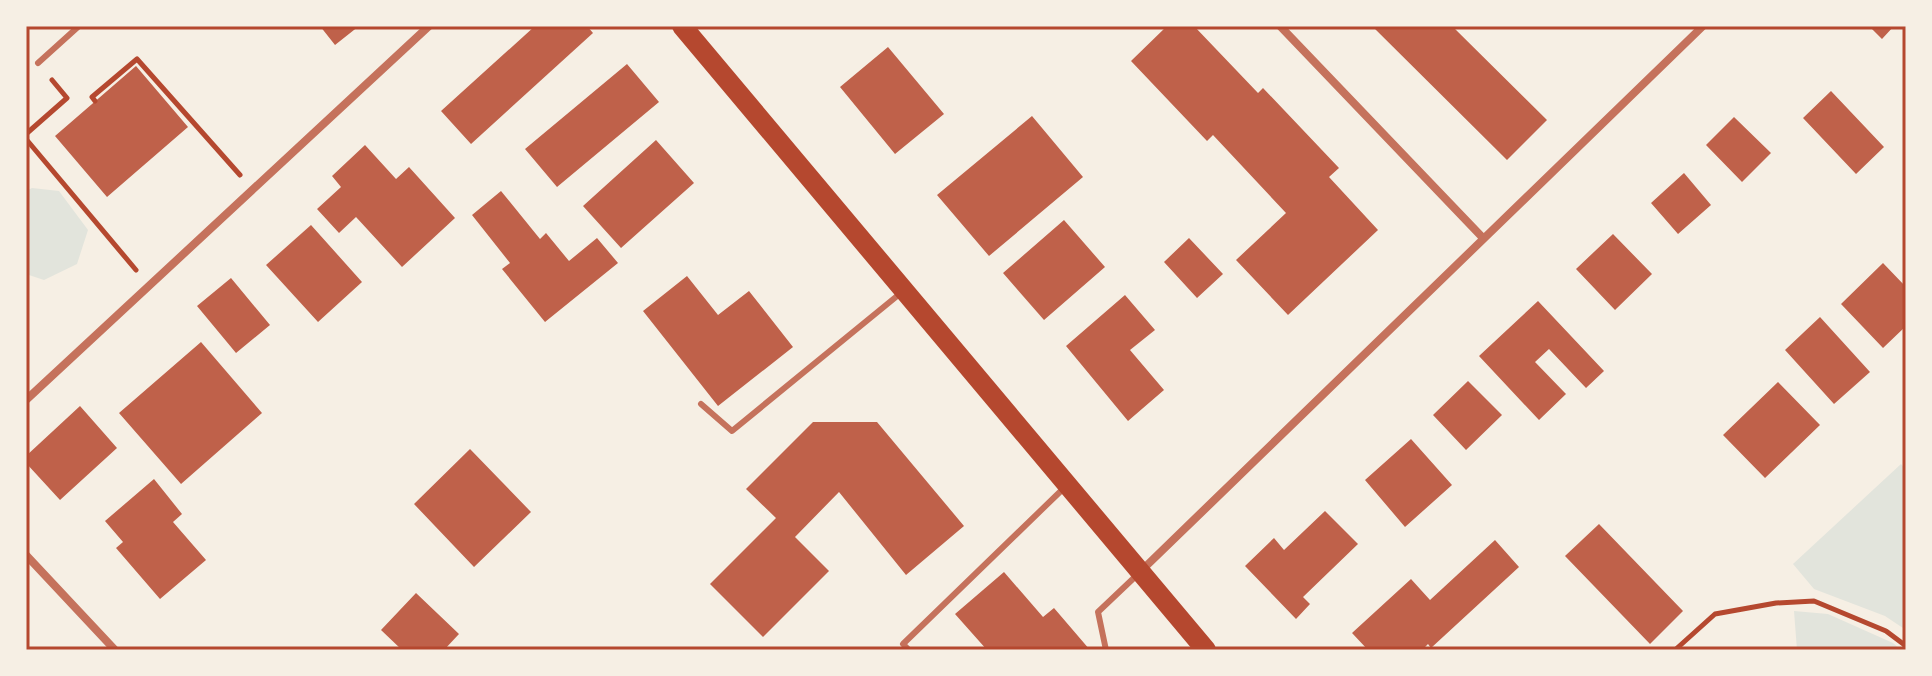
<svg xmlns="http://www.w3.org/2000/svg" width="1932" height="676" font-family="'Asap Condensed',sans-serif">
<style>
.green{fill:#e2e4dc}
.building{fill:#bf614a}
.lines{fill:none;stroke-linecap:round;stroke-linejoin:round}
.path{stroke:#b5482f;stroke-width:5}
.service{stroke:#c5725c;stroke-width:6}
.minor{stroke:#c5725c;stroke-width:8}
.primary{stroke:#b5482f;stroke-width:20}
.neatline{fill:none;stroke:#b5482f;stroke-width:3}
</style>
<rect width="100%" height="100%" fill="#f6efe4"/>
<path class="green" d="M32 188 59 191 88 230 77 264 44 280 26 274V191Z
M1901 464 1906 470V630L1885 616 1814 589 1793 564Z
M1794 611 1828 614 1893 643 1901 650H1797Z"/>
<path class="building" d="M320 26H359L335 45Z
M535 26H587L593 33 471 144 441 111Z
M1167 26H1194L1258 93 1263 88 1339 168 1329 177 1378 230 1288 315 1236 260 1286 213 1213 135 1207 141 1131 61Z
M1372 26H1452L1547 120 1507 160Z
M1869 26H1894L1882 39Z
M888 47 944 114 895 154 840 87Z
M627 64 659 102 557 187 525 149Z
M136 66 188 127 107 197 55 136Z
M1831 91 1884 147 1856 174 1803 118Z
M1032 116 1083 177 989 256 937 195Z
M1734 117 1771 153 1742 182 1706 145Z
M656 140 694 183 621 248 583 206Z
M365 145 396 179 409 167 455 218 402 267 356 217 339 233 317 209 341 187 332 176Z
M1684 173 1711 205 1678 234 1651 203Z
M501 191 540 239 546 233 569 261 597 238 618 263 545 322 502 269 510 263 472 215Z
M1064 220 1105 267 1044 320 1003 273Z
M311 225 362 282 318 322 266 265Z
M1613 234 1652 274 1615 310 1576 269Z
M1189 238 1223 274 1197 298 1164 262Z
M1883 263 1906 287V326L1883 348 1841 304Z
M687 276 718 315 749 291 793 347 718 406 643 311Z
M231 278 270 325 236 353 197 306Z
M1125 295 1155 330 1130 350 1164 390 1128 421 1066 346Z
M1538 301 1604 371 1586 388 1549 349 1535 362 1566 394 1539 420 1479 356Z
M1820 317 1870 372 1834 404 1785 350Z
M201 342 262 413 181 484 119 413Z
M1468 381 1502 415 1466 450 1433 415Z
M1778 382 1820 425 1765 478 1723 435Z
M80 406 117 448 60 500 26 463V456Z
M813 422H877L964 526 906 575 839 492 795 537 829 571 763 637 710 584 776 518 746 489Z
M1411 439 1452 485 1405 527 1365 480Z
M470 449 531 512 474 567 414 504Z
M154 479 182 514 173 522 206 560 160 599 116 548 123 542 105 521Z
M1325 511 1358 544 1303 597 1310 604 1296 619 1245 566 1274 538 1284 550Z
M1599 524 1683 611 1650 644 1565 556Z
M1495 540 1519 567 1431 648 1428 644 1422 650H1368L1352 633 1411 579 1430 600Z
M1004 572 1043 617 1054 608 1090 650H987L955 614Z
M416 593 459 634 444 650H402L381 630Z"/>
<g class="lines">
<path class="path" d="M95 101 92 97 137 59 240 175
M26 134 67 98 52 80
M26 139 136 270
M1675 650 1715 614 1776 603 1814 601 1886 631 1906 646"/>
<path class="service" d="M38 63 79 26
M701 404 732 431 902 292
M909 650 903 644 1065 487
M1106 650 1098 612 1137 575"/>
<path class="minor" d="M1280 26 1483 238
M26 400 429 26
M26 555 115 650
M1141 571 1703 26"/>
<path class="primary" d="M682 26 1206 650"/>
</g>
<rect width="1932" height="676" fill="none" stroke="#f6efe4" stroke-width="56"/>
<rect x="28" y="28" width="1876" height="620" class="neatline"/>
</svg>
